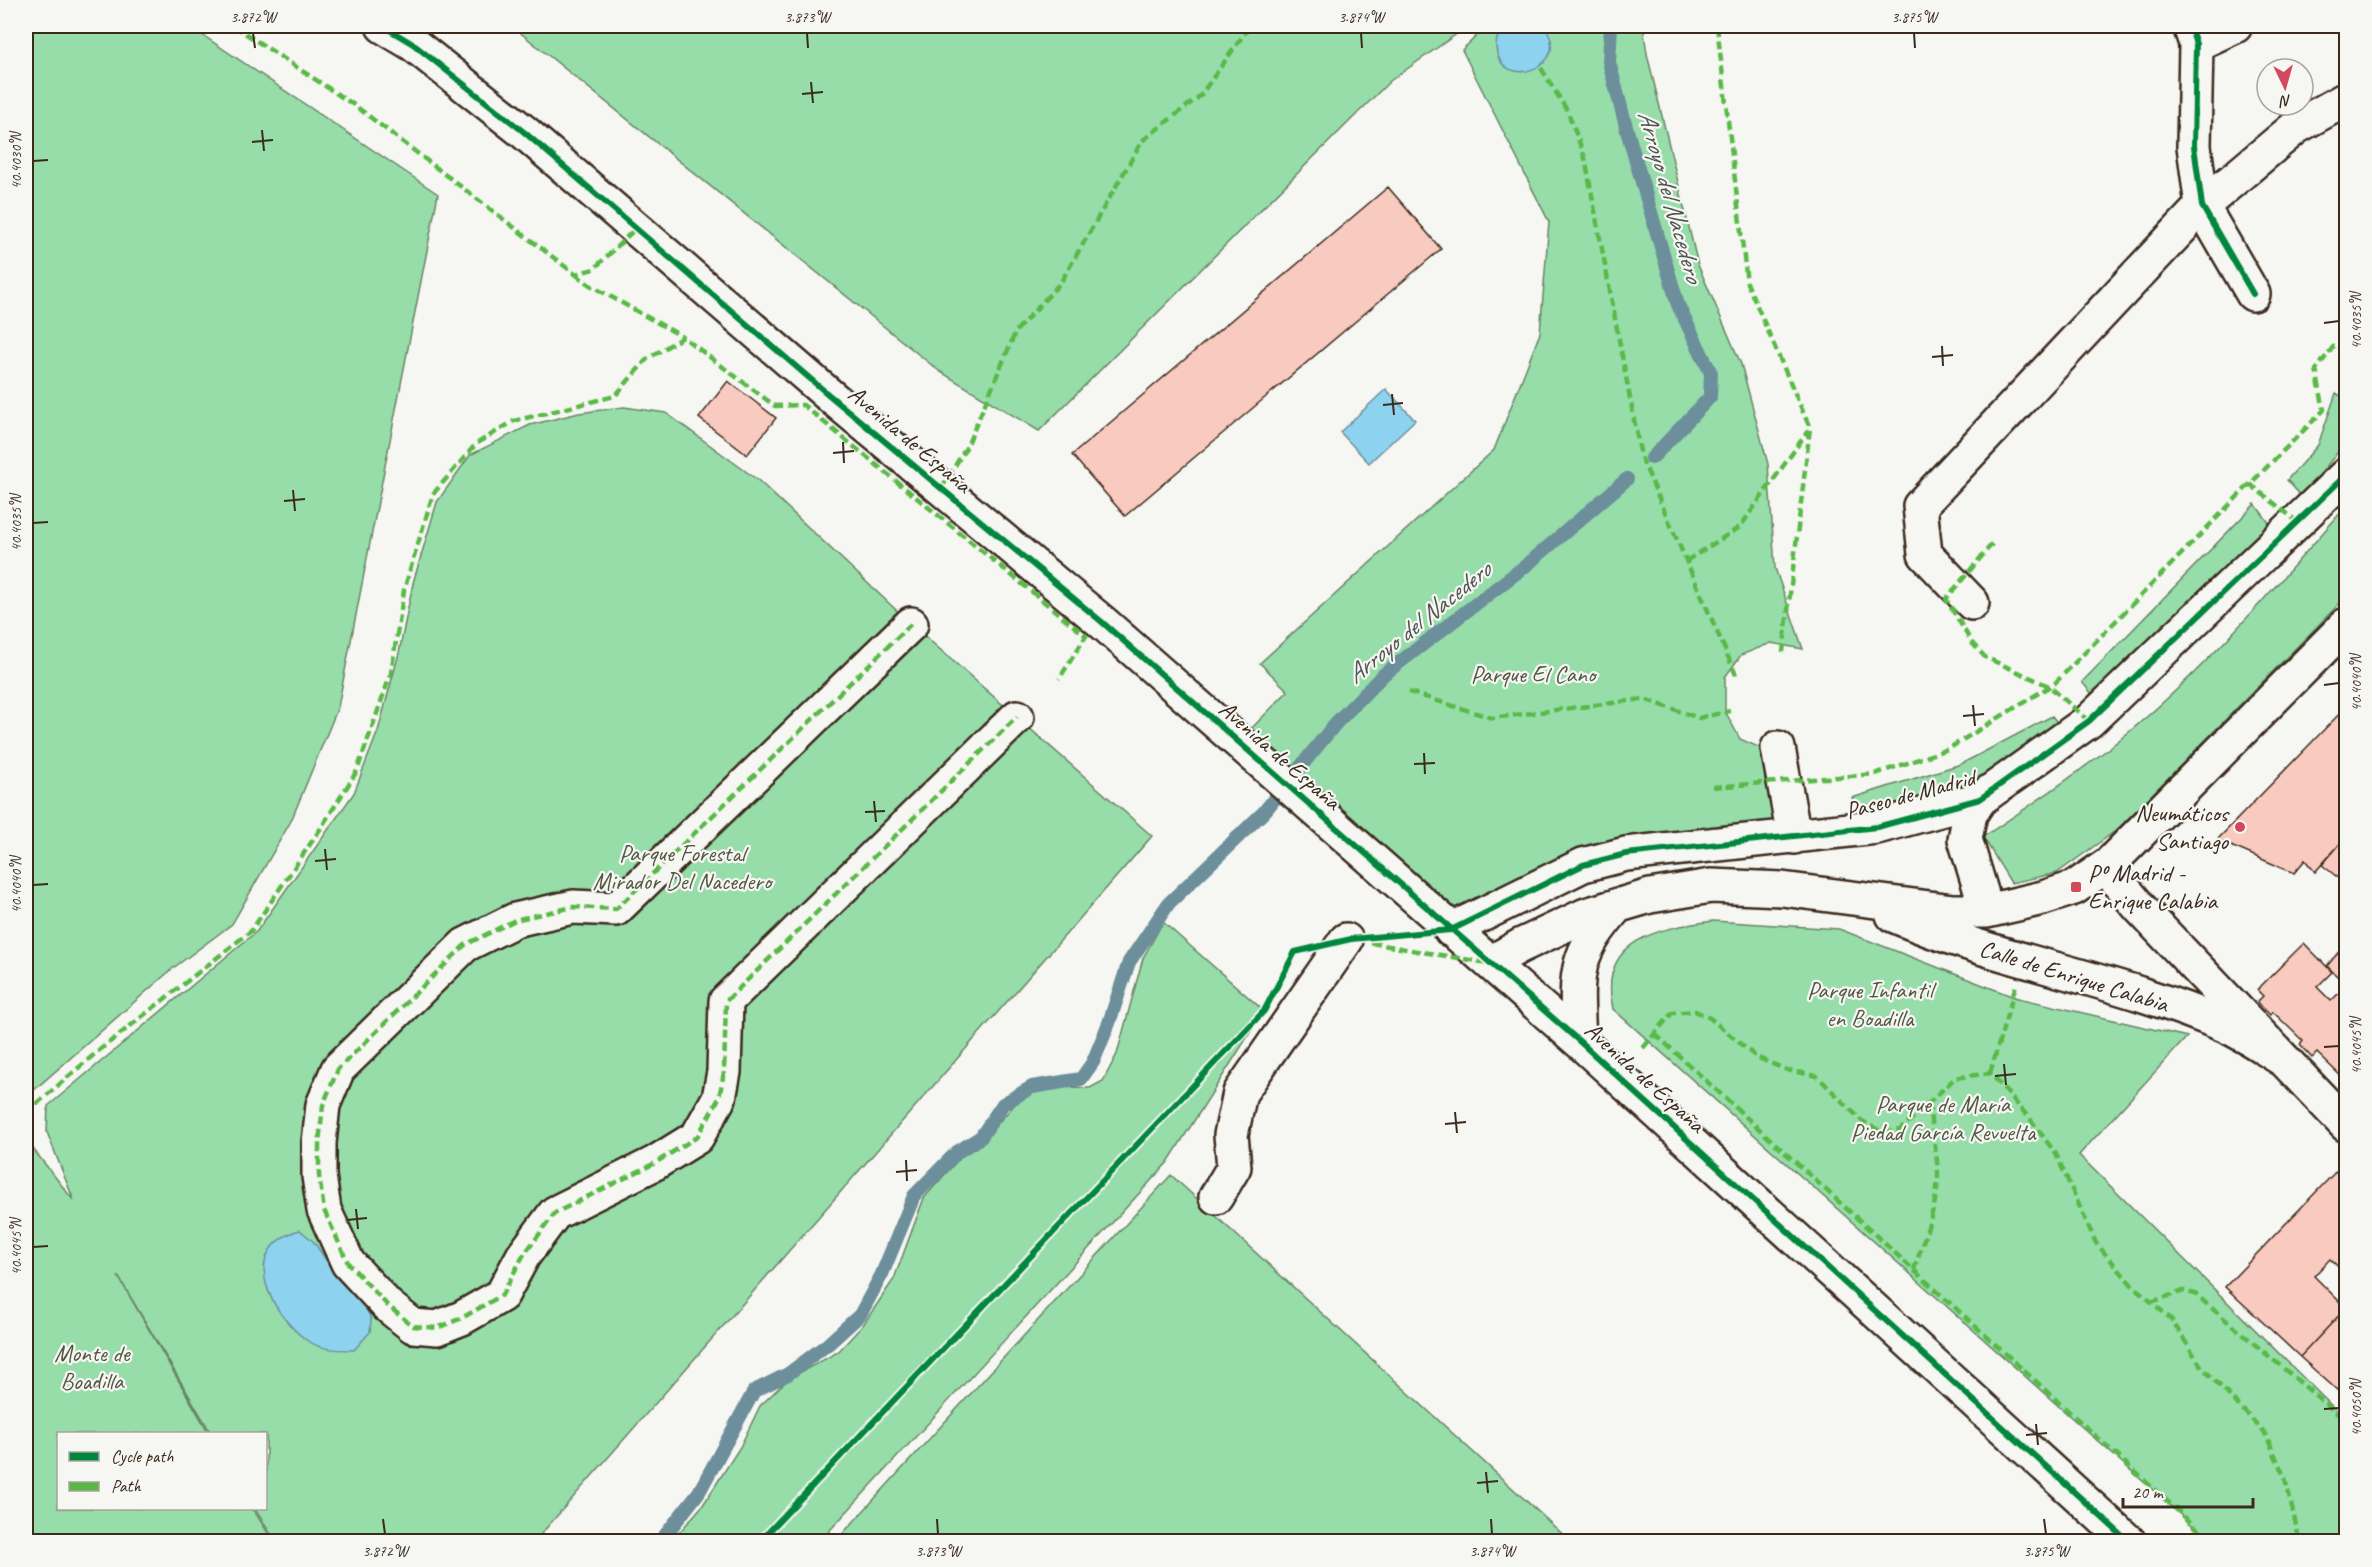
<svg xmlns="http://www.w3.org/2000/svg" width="2372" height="1567" font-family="Caveat,sans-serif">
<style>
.green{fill:#96ddaa;stroke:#688464;stroke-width:1.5}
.water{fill:#8dd3ef;stroke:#6c8f9b;stroke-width:1.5}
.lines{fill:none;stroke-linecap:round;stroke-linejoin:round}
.stream{stroke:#6c8f9b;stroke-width:14}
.building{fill:#f9cabf;stroke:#3b2a1e;stroke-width:1.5}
.minor-casing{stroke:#3b2a1e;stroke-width:38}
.minor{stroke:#f6f6f2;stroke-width:33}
.quiet{stroke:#58b947;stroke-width:4.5;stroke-dasharray:9 4.5;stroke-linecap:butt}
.cycleway-casing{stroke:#f6f6f2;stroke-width:10}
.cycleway{stroke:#00873e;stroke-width:6}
.ticks{fill:none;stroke:#3b2a1e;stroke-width:2}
.poi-dot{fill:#d1495b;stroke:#f6f6f2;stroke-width:2}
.labels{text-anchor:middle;stroke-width:4.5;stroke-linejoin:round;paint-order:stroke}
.street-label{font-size:24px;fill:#3b2a1e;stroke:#f6f6f2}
.park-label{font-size:24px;fill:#525741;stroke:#f6f6f2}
.poi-label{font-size:24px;fill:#3b2a1e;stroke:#f6f6f2;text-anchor:end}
.water-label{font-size:26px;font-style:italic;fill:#505452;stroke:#f6f6f2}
.neatline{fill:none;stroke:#3b2a1e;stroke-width:2}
.ticks-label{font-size:15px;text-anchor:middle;fill:#3b2a1e}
</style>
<rect width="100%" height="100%" fill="#f6f6f2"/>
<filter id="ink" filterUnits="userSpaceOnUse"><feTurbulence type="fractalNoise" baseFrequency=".0167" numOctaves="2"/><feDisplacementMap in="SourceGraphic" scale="12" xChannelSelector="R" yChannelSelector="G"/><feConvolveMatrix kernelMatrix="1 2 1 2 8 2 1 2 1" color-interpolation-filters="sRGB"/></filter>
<g filter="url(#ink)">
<path class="green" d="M26 26H189L438 194 338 707 291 821 232 924 172 969 26 1097Z
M512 26H1468L1390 81 1039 431 939 371Z
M1487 26H1643L1647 54 1698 265 1741 364 1768 464 1775 568 1803 649 1771 643 1741 655 1725 677V711L1740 739 1774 754 1787 830 1620 845 1452 919 1244 736 1288 691 1260 663 1494 450 1540 333 1549 222 1462 50Z
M2336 393 2346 399 2345 443 2302 497 2287 480 2318 445Z
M624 407 666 413 759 481 911 624 1152 836 535 1541H275L255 1509 266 1508V1434L211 1433 118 1276 209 1433 58 1434V1508L253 1509 273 1541H26V1140L74 1201 47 1132 48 1106 257 931 354 793 378 731 399 653 413 583 437 502 470 455 530 425 579 413Z
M2255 504 2273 528 2097 700 2082 682Z
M2343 510 2346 513V597L2118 829 2057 873 2011 883 1983 837C2031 805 2079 773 2124 736 2205 670 2274 588 2343 510Z
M2052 716 2064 731 1982 781 1949 794 1865 816 1852 798 1961 764Z
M1713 921 1839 929 2014 997 2187 1037 2079 1155 2346 1420V1541H2210L1613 1009C1597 939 1659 928 1713 921Z
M1163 922 1264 1011 1168 1162 820 1541H672L703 1505 740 1447 760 1406 788 1379 838 1352 863 1325 894 1279 924 1198 956 1162 988 1134 1016 1103 1044 1086 1090 1088 1103 1081 1117 1054 1143 958Z
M1171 1175 1570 1541 835 1542Z"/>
<path class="water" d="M1505 26H1544C1575 66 1500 94 1496 47 1496 39 1499 31 1505 26Z
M1386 389 1415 420 1369 463 1340 432Z
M300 1230 314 1242 332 1269 365 1306 371 1319 370 1332 354 1350C339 1350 321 1350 308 1341 270 1314 236 1249 300 1230Z"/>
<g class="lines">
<path class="stream" d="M1611 26 1609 62 1628 134 1678 305 1711 373 1710 397 1652 458
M660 1542 699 1492 754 1391 788 1374 828 1344 860 1315 882 1274 914 1196 957 1152 981 1137 1003 1104 1032 1087 1081 1079 1093 1062 1109 1023 1129 962 1169 903 1264 812 1336 723 1383 675 1528 564 1627 479"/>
</g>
<path class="building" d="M1388 187 1441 249 1125 516 1072 455Z
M728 381 776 418 747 455 699 418Z
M2346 707V837L2315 872 2305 860 2294 873 2217 840Z
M2346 837V884L2322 865Z
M2304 943 2332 972 2317 987 2331 1001 2346 986 2345 1080 2317 1053 2312 1058 2300 1045 2303 1041 2273 1012 2270 1015 2257 1002 2263 996 2257 990Z
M2346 943V985L2327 966Z
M2340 1167 2346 1174V1274L2330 1259 2314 1276 2346 1308 2300 1357 2225 1287Z
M2346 1308V1398L2300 1357Z"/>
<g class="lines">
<g class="minor-casing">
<path id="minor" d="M383 26 413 44 524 132 829 395 1102 622 1579 1041 2129 1542
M2190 26 2196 44 2194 146 2202 206 2253 294
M2196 44 2235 26
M1972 603 1925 554 1920 506 2202 206 2296 127 2346 99
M911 624 616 909 573 907 528 917 515 920 465 945 338 1069 323 1105 319 1143V1176L324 1210 348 1263 388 1306 413 1326 437 1328 462 1318 502 1295 523 1256 555 1213 655 1163 697 1137 719 1098 724 1072 726 1001 1017 717
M1778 748 1794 837
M1980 799 1970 814 1965 839 1987 911
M2109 864 2118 882 2140 908 2346 1125
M1893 915C2000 962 2117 978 2224 1025 2245 1034 2264 1048 2284 1060
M1451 930 1583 865 1626 854 1877 827 1980 799 2089 721 2346 475
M1490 963 1520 946 1586 915 1650 896 1711 886 1782 889 1953 911H1987L2043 898 2074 888 2109 864 2346 625
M1579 1041C1576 974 1572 957 1618 905
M1216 1197 1234 1167 1231 1135 1240 1093 1346 940"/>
</g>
<use href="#minor" class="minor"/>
<path class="quiet" d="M234 26 357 107 575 274 594 269 635 229
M1717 26 1747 283 1810 428 1783 652
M1541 68 1568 112 1585 158 1641 457 1736 675
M575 274 590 285 683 337
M941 489 967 446 1016 331 1061 282 1142 141 1200 96 1250 26
M2299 523 2250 484 2324 410 2316 370 2333 347 2346 340
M1992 544 1946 599 1972 643 1985 657 2049 686 2089 721
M1686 561 1740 527 1808 431
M911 624 616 909 573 907 528 917 515 920 465 945 338 1069 323 1105 319 1143V1176L324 1210 348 1263 388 1306 413 1326 437 1328 462 1318 502 1295 523 1256 555 1213 655 1163 697 1137 719 1098 724 1072 726 1001 1017 717
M1409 692 1492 718 1644 699 1699 718 1730 711
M1713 787 1875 774 1948 749 2055 683 2250 484
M1371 943 1487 963
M1655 1034 2212 1542
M1643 1048 1672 1013 1695 1011 1710 1018 1756 1057 1787 1070 1817 1076 1862 1121 1882 1132 1900 1130 1955 1078 1990 1073 2031 1120 2056 1154 2096 1243 2132 1285 2171 1319 2201 1366 2265 1433 2285 1478 2300 1542
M1990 1073 2016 985
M26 1113 97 1052 251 931 319 831 357 771 391 673 404 590 433 494 476 444 514 421 615 396 647 359 683 337 775 406 803 405 1086 636 1059 679
M1914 1270C1923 1240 1938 1205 1938 1174 1937 1148 1929 1124 1930 1099
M2151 1302 2184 1291 2195 1294 2346 1421"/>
<g class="cycleway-casing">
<path id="cycleway" d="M383 26 413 44 524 132 829 395 1102 622 1579 1041 2129 1542
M2190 26 2196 44 2194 146 2202 206 2253 294
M759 1542 1264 1011 1295 952 1351 939 1451 930 1583 865 1626 854 1877 827 1980 799 2089 721 2346 475"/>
</g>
<use href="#cycleway" class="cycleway"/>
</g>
</g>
<path class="ticks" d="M253 33 255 48M807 33 808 48M1361 33 1362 48M1914 33 1915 48M811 82 813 103M802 94 823 92M262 130 264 151M252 142 273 140M33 161 48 160M2324 323 2339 321M1942 346 1943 366M1932 357 1953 355M1392 394 1394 415M1383 405 1403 403M843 442 844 463M833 453 854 451M293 490 295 511M284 501 305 499M33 523 48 522M2324 685 2339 683M1973 705 1975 726M1963 716 1984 714M1424 753 1425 774M1414 764 1435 763M874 801 876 822M865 812 885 811M325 849 327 870M315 861 336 859M33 885 48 884M2324 1047 2339 1046M2004 1064 2006 1085M1995 1076 2016 1074M1455 1112 1457 1133M1445 1124 1466 1122M906 1160 907 1181M896 1172 917 1170M356 1209 358 1229M347 1220 367 1218M33 1247 48 1246M2324 1409 2339 1408M2036 1424 2038 1445M2026 1435 2047 1433M1486 1472 1488 1493M1477 1483 1498 1481M383 1519 385 1534M937 1519 938 1534M1491 1519 1492 1534M2044 1519 2046 1534"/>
<g class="poi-dot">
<circle cx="2240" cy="827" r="6"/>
<rect x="2070" y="881" width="12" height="12" rx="3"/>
</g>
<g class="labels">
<g class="street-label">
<text transform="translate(910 439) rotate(40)" y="8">Avenida de España</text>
<text transform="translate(1280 755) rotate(41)" y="8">Avenida de España</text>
<text transform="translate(1910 794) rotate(-15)" y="8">Paseo de Madrid</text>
<text transform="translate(2074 976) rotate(17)" y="8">Calle de Enrique Calabia</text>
<text transform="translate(1645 1077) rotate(42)" y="8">Avenida de España</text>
</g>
<g class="park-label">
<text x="1533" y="682">Parque El Cano</text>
<text x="682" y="861">Parque Forestal<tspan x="682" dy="28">Mirador Del Nacedero</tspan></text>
<text x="1870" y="998">Parque Infantil<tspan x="1870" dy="28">en Boadilla</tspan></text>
<text x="1943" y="1112">Parque de María<tspan x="1943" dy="28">Piedad García Revuelta</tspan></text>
<text x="92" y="1361">Monte de<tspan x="92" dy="28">Boadilla</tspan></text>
</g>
<g class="poi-label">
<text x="2228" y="821">Neumáticos<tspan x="2228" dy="28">Santiago</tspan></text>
<text x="2088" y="881" text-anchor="start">Pº Madrid -<tspan x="2088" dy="28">Enrique Calabia</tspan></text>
</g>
<g class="water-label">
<text transform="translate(1671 196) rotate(74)" y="9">Arroyo del Nacedero</text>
<text transform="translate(1418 622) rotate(-39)" y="9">Arroyo del Nacedero</text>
</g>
</g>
<rect width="2372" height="1567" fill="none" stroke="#f6f6f2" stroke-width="66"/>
<rect x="57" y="1432" width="210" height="78" fill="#f6f6f2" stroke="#aba49d" stroke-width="1.5"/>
<rect x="69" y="1452" width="30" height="9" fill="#00873e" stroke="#aba49d" stroke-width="1.5"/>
<text x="111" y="1462" font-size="18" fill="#3b2a1e">Cycle path</text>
<rect x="69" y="1482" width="30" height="9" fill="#58b947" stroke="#aba49d" stroke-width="1.5"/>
<text x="111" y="1492" font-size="18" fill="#3b2a1e">Path</text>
<g transform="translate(2285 87) rotate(175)"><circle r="28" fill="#f6f6f2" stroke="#aba49d" stroke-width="1.5"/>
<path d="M0-4.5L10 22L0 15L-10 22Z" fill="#d1495b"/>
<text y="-9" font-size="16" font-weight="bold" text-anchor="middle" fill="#3b2a1e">N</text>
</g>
<path d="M2123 1498v9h130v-9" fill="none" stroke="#3b2a1e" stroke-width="3"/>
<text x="2132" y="1498" font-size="18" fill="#3b2a1e" stroke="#f6f6f2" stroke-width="4.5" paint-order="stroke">20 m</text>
<rect x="33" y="33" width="2306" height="1501" class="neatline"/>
<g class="ticks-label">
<text x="253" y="22">3.872°W</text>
<text x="807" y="22">3.873°W</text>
<text x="1361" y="22">3.874°W</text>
<text x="1914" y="22">3.875°W</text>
<text transform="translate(16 161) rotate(-90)" y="5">40.4030°N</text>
<text transform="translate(2356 321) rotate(-90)" y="5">40.4035°N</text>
<text transform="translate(16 523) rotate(-90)" y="5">40.4035°N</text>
<text transform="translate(2356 683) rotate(-90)" y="5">40.4040°N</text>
<text transform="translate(16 885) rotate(-90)" y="5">40.4040°N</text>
<text transform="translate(2356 1046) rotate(-90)" y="5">40.4045°N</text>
<text transform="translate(16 1247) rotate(-90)" y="5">40.4045°N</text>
<text transform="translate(2356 1408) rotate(-90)" y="5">40.4050°N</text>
<text x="385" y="1556">3.872°W</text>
<text x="938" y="1556">3.873°W</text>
<text x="1492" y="1556">3.874°W</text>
<text x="2046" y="1556">3.875°W</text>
</g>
</svg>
